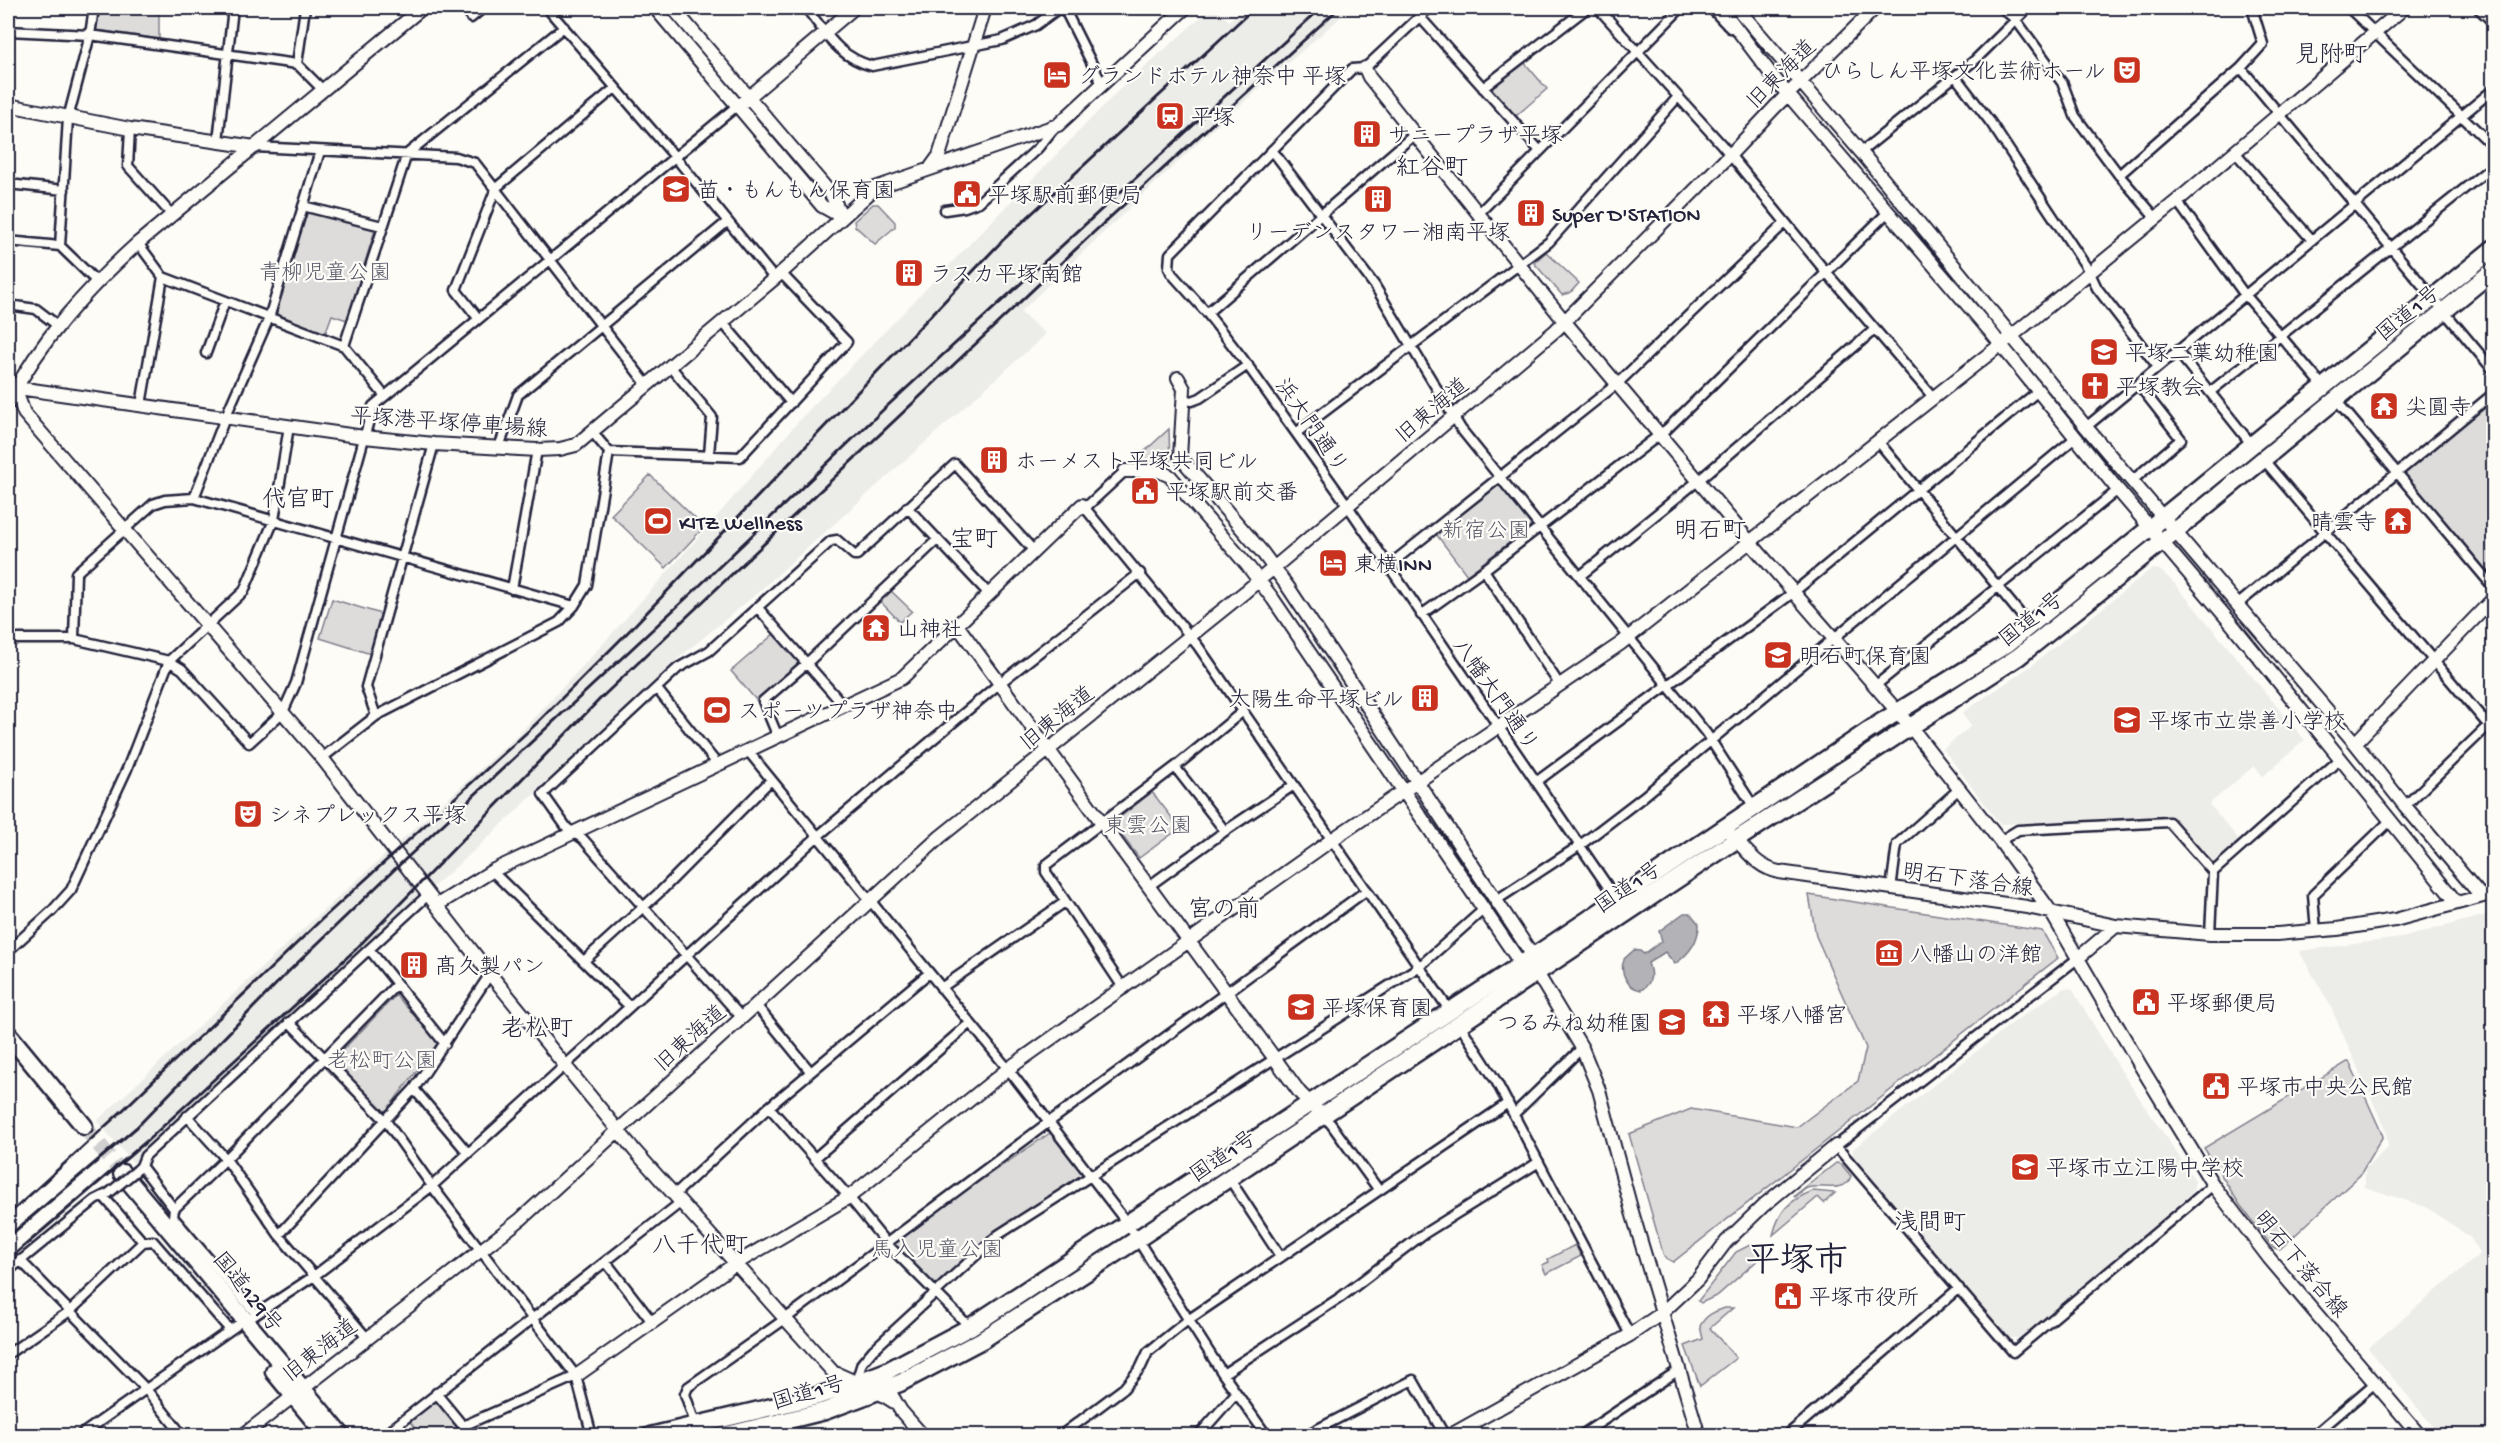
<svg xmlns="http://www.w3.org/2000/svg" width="2501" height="1443" font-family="'Gochi Hand','Klee One',sans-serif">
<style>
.built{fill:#ecece9}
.green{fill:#dddcdb;stroke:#807f8b;stroke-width:1.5}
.water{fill:#b2b2b7;stroke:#787885;stroke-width:1.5}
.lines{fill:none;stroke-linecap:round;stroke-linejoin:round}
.highway-tunnel{stroke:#d1d0d1;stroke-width:16;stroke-dasharray:16 8;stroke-linecap:butt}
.street-casing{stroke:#22223b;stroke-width:13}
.secondary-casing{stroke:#22223b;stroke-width:16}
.highway-casing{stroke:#22223b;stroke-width:21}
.street{stroke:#fdfcf7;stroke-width:8}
.secondary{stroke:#fdfcf7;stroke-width:12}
.highway{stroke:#fdfcf7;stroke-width:16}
.rail{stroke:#22223b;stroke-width:3}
.street-bridge-casing{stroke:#22223b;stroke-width:13;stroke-linecap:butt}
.street-bridge{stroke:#fdfcf7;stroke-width:8}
.labels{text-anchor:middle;stroke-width:4.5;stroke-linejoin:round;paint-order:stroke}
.poi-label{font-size:22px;fill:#22223b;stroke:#fdfcf7;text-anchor:start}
.street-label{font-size:22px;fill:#22223b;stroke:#fdfcf7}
.park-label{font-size:22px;fill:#5a5a6b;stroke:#fdfcf7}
.neighbourhood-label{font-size:24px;fill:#22223b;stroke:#fdfcf7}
.town-label{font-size:34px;font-weight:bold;fill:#22223b;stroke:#fdfcf7}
</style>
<rect width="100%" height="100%" fill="#fdfcf7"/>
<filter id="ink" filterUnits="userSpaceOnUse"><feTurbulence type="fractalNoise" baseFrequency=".0167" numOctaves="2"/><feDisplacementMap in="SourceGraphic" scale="12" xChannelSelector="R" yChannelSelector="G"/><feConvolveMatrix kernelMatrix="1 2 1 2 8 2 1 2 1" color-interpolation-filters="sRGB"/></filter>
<g filter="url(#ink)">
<path class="built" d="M1211 8H1215L1229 21 1244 8H1351L1204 137 1020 312 1046 334 755 595 675 661 477 848 370 943 133 1163 97 1121 314 919 517 736 592 656 706 529 804 415 1118 91Z
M2151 569 2160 570 2175 584 2305 740 2263 776 2254 766 2209 804 2240 841 2216 863 2211 864 2170 817 2000 824 1943 749 1971 726 1962 713 2031 666Z
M2493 913V1435H2440L2368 1348 2480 1254 2470 1237 2426 1207 2365 1187V1169L2388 1147 2386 1131 2329 1003 2299 951 2401 938Z
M2064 988 2072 989 2125 1077 2195 1180 2193 1192 2021 1338H2008L1853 1155V1149L2015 1021Z"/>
<path class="green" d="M100 8H159V39L96 30Z
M1524 62 1547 89 1516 116 1491 89Z
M873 204H878L895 222V227L875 244 855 226 854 221Z
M309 212 374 228 375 230 347 320 332 315 325 334 277 314 276 311 306 213Z
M1546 252 1579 283 1570 293 1562 295 1534 263Z
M2493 397V583L2403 472Z
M1169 429 1170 467 1134 463 1133 462Z
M650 475 704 527 666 568 611 515Z
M1499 485H1502L1532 525 1467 575 1436 534Z
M890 590 912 611 900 622 879 600Z
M332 599 381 614 371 654 320 638Z
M775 633 801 661 756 700 731 671Z
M1152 792 1180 828 1139 858 1114 825V822Z
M1809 895 2042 931 2058 958 1673 1262 1664 1257 1629 1134 1691 1109 1797 1127 1858 1081 1866 1048 1816 936Z
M396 995 438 1043 384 1114 332 1061Z
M2349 1061 2383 1136 2360 1175 2280 1249 2273 1248 2240 1205 2204 1148Z
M1053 1131 1085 1176 998 1235 936 1293 887 1244Z
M1836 1163 1841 1164 1851 1176C1845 1195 1822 1183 1807 1188 1803 1190 1799 1195 1795 1197L1794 1196Z
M1813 1191 1835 1193 1824 1203 1818 1197 1773 1235C1779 1211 1789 1200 1813 1191Z
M1575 1245 1581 1256 1546 1274 1542 1265 1549 1262 1548 1259Z
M1750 1245H1762L1768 1251 1718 1295 1701 1303 1698 1301 1736 1252Z
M1725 1308H1733L1710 1328 1736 1358 1700 1386 1685 1346 1703 1339 1700 1326C1706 1315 1713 1312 1725 1308Z
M436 1401 458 1429 460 1435H420L410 1422Z"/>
<path class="water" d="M1684 913H1690L1699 924C1699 941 1689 954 1675 964L1665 952 1648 963C1652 974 1653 983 1641 990 1627 988 1619 972 1624 959L1634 950 1640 951 1644 954 1662 941 1659 931Z"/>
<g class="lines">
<path class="highway-tunnel" d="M84 1126 122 1173"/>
<g class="street-casing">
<path id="street" d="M94 8 90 35 68 118 60 246 96 281
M547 8 676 158 774 278
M806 8C827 34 838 57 872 66L1002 40 1036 25 1059 8
M1064 8 1102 84
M1429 8 1365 68 1352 69 1170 254 1169 268 1172 274 1207 313 1243 359 1341 496 1617 900
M1598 8 1722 145 1826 272 1933 397
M1711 8 1730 28
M2002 8 2016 20 2063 84 2075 116 2119 175
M2349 8 2494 147
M2478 8 2494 23
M1419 16 1540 151
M471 18 483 8
M8 31 90 35 297 64 323 90
M297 64 305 8
M2241 68 2494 371
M1955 76 1991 123 2089 271 2097 288 2158 367
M1483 88 1587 8
M130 129 128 166 172 215
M218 141 233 8
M255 147 456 157 475 163 648 386
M1272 150 1375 286 1461 429 1706 733 1754 807
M1861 152 1975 60 2028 8
M2235 152 2312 240
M8 184 64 190
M2177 201 2242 291 2324 387
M303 206 382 226
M945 210 965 207 979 202 1038 148 1055 127
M1479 213 1681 8
M2156 218 2119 175 2241 68 2263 44 2252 8
M8 241 60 246
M138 243 163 277 344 346
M8 305 36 309 57 325
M1207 313 1415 134
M478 318 456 290 496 188 615 88
M723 323 791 403
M2177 351 2252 445
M206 353 225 301
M671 367 712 417 709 455
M2210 392 2494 165
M384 395 344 346 407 154 564 27
M1184 399 1192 401 1200 398 1248 365
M2335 399 2494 588
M141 405 163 277
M2086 427 2494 89
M593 433 609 452 740 457 847 342 781 273
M1296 433 1549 242 1677 98
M1877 440 2030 626
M499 447 518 395 727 222
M2263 459 2494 732
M1125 471 1085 508 1198 646 1450 1011
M2133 480 2181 439 2138 384
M194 498 225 418 269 318 320 151
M907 507 989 594
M1388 566 1618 383 1785 223
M1484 570 1559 684
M1580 576 1705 475 1874 330
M512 589 537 450
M2237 605 2494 393
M758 608 844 706
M1421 615 1484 570 1667 429 1887 213
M8 639H74L169 661 182 669 249 743 283 712 296 683 373 406 738 105
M74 639 76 573 153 504 165 500 194 498 574 606
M1875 686 2118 490
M657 689 718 765
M376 716 366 687 434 444
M778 737 763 701 807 663 937 540
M748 751 1008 1069 1127 1223 1223 1374 1267 1436
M322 758 376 716 559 622 574 606 587 585 609 452
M1175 767 1225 831
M1536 782 1794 592 2038 391
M2405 806 2494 720
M2000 841 2018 830 2169 822 2213 872 2340 759
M492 871 629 1006
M1149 886 1225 831 1294 785
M1891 889 1897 844 1959 789
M1495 901 1579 846 1643 797 2075 438
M2316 931 2313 895 2391 820
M2210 934 2213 872
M369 949 445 1044
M8 951 52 911 71 890 127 769 169 661 244 591 274 520 289 426
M2077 959 1836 1146 2013 1352 2213 1185
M585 960 661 891 771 780
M941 988 1065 902
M1124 989 1046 872V865L1175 767 1242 712
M756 1005 810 1071
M742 1018 583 839 567 828 543 794 678 668 709 651 831 541 837 540 854 555H857L955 464 1034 551
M289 1022 386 1121 432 1186 576 1376 592 1436
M1460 1025 1496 1081 1630 1335
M414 1089 468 1153
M769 1107 849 1197 887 1244 970 1327
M1514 1114 1582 1048
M187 1116 226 1159 279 1235 367 1338
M1323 1116 1331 1124 1378 1189
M815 1158 970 1023
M141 1166 174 1209
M137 1170 141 1166 145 1156 429 894
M1229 1178 1280 1256
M674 1195 769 1107 929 973
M104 1197 143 1242
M279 1235 414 1089 490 974
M20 1260 146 1389 183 1436
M606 1262 653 1323
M8 1271 95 1200 109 1193
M256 1314 173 1217 174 1209 226 1159 397 984
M246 1321 314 1276 432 1186 818 836 1000 683 1140 573
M8 1354 70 1311 143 1242 153 1241 230 1330
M1223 1374 1341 1297 1422 1235 1539 1162
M856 1382 862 1363 873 1350 998 1235 1420 966 1483 910
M436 1393 463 1426 465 1436
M787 1421 790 1433 789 1436
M1472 1423 1479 1436
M463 1426 576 1376
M696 1426 685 1394 688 1387 785 1319 1049 1122 1367 890
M8 1431 11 1436
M79 1436 236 1326
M383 1436 680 1203
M1060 1436 1124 1388 1141 1367 1148 1352 1188 1320 1508 1103
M1198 1436 1236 1393
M1304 1436 1413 1380 1445 1436
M1580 1436 1679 1370
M1786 1436 1959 1288
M2313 1436 2375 1383"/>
</g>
<g class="secondary-casing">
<path id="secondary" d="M655 8 822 206 842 217
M673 8 831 194 842 217
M1721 8 1774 78 1989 330 2118 490 2231 623 2457 903
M1737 8 1861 152 2086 427 2355 743 2405 806 2481 896
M1365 68 1369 77 1565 322 1749 541 1910 726 2000 841 2051 912 2140 1065 2213 1185 2269 1258 2420 1436
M743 102 854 8
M8 105 130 129 255 147
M931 167 939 156 985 8
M1178 378 1184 389 1180 457 1262 552 1288 587 1533 956 1537 973 1582 1048 1599 1090 1632 1212 1699 1436
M11 387 364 437 434 444 537 450 560 449 576 445 781 273 875 188 1058 125 1185 8
M15 388 24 413 322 758 490 974 635 1151 833 1372 878 1392 894 1402
M8 403C41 339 85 291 138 243L422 8
M1125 471H1159L1170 476 1247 565 1273 599 1521 964 1528 968
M957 625 1300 1093 1323 1116
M2355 743 2494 598
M1732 836C1748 851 1756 867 1779 872L2027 907 2116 926 2210 934H2277L2337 929 2395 920 2494 893
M437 905 492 871 902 678 1082 505 1085 508
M2077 959 2116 926
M576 1376 735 1264 849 1197 1008 1069 1333 839 1620 644 2013 335 2177 201 2404 8
M891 1394 901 1411 923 1436
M242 1436 521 1219 940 837 1245 592 1556 330 1730 155 1775 107 1875 8
M1449 1436 1630 1335 1662 1313 1698 1279 1726 1242 1764 1205 1836 1146"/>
</g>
<g class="highway-casing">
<path id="highway" d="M8 1034 84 1126
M122 1173 342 1436
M274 1372 327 1436
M650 1436 818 1396 848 1386 887 1371 970 1327 1549 946 1883 721 2007 644 2494 248
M723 1436 825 1411 900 1383 982 1340 1136 1240 1736 840 2018 657 2195 515 2494 270"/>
</g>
<use href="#street" class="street"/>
<use href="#secondary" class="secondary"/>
<use href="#highway" class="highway"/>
<path class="rail" d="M8 1215 123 1110 321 920 536 724 631 629 1003 240 1254 8
M8 1237 137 1127 288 972 396 868 696 589 885 408 1321 8
M8 1260 148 1140 355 950 602 697 1094 232 1339 8"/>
<g class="street-bridge-casing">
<path id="street-bridge" d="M109 1193 137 1170"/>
</g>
<use href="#street-bridge" class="street-bridge"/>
</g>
</g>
<defs>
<g id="theatre-square" transform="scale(1.5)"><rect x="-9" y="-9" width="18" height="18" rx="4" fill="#c8321e" stroke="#fdfcf7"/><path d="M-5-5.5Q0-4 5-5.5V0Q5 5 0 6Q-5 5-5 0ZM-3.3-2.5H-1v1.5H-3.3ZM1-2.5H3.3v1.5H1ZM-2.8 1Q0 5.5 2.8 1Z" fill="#fff"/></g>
<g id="hotel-square" transform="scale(1.5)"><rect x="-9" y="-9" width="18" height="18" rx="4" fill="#c8321e" stroke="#fdfcf7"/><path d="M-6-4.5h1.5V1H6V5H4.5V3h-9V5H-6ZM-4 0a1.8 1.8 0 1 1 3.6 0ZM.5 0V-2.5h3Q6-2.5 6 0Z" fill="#fff"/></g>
<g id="station-square" transform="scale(1.5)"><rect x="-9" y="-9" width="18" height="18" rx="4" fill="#c8321e" stroke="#fdfcf7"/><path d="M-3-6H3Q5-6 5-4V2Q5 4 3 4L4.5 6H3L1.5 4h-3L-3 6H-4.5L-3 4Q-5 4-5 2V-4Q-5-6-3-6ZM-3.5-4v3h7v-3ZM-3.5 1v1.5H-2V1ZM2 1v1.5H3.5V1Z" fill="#fff"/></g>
<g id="building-square" transform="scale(1.5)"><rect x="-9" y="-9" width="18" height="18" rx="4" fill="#c8321e" stroke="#fdfcf7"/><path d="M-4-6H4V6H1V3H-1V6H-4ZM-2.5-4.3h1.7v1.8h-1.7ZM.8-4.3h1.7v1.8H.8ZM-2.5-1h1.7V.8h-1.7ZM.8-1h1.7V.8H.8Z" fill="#fff"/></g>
<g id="school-square" transform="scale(1.5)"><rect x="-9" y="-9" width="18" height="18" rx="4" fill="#c8321e" stroke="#fdfcf7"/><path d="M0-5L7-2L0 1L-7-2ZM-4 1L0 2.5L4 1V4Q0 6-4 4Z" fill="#fff"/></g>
<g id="civic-square" transform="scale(1.5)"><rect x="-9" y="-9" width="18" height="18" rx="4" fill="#c8321e" stroke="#fdfcf7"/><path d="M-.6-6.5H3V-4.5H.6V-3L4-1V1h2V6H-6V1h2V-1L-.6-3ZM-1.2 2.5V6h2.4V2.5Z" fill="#fff"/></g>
<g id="church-square" transform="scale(1.5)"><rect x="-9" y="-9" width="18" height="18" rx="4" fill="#c8321e" stroke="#fdfcf7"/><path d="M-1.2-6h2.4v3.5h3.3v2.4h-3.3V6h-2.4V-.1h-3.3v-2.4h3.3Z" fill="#fff"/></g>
<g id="temple-square" transform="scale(1.5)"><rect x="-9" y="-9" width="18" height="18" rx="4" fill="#c8321e" stroke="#fdfcf7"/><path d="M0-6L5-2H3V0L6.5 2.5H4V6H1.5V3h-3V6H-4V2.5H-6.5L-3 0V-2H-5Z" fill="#fff"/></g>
<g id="stadium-square" transform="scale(1.5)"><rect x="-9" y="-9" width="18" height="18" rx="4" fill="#c8321e" stroke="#fdfcf7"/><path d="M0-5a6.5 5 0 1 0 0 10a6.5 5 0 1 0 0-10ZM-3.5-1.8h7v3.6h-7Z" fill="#fff"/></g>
<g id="museum-square" transform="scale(1.5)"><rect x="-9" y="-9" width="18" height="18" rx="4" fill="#c8321e" stroke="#fdfcf7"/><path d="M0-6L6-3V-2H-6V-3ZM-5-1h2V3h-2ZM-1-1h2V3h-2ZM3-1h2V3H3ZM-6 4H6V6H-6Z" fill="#fff"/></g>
</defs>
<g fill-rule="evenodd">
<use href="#theatre-square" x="2127" y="70"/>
<use href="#hotel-square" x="1057" y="75"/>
<use href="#station-square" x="1170" y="116"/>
<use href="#building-square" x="1367" y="134"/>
<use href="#school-square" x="676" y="189"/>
<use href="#civic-square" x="967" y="194"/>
<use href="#building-square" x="1378" y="199"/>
<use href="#building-square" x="1531" y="213"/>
<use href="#building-square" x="909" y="273"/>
<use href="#school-square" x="2104" y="352"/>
<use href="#church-square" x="2095" y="386"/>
<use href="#temple-square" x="2384" y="406"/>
<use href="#building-square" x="994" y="460"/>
<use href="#civic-square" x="1145" y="491"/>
<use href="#stadium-square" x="658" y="521"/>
<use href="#temple-square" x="2398" y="521"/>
<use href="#hotel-square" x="1333" y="563"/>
<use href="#temple-square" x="876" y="628"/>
<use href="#school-square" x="1778" y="655"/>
<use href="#building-square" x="1425" y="698"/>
<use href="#stadium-square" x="717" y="710"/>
<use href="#school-square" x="2127" y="720"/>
<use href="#theatre-square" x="248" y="814"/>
<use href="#museum-square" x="1889" y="953"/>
<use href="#building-square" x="414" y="965"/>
<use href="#civic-square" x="2146" y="1002"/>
<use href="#school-square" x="1301" y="1007"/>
<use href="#temple-square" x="1716" y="1014"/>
<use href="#school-square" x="1672" y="1022"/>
<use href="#civic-square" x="2216" y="1086"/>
<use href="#school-square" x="2025" y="1167"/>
<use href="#civic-square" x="1788" y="1296"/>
</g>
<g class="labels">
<g class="poi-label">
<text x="2106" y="78" text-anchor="end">ひらしん平塚文化芸術ホール</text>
<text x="1078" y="83">グランドホテル神奈中 平塚</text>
<text x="1191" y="124">平塚</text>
<text x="1388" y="142">サニープラザ平塚</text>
<text x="697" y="197">苗・もんもん保育園</text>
<text x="988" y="202">平塚駅前郵便局</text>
<text x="1552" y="221">Super D'STATION</text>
<text x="1378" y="239" text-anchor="middle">リーデンスタワー湘南平塚</text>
<text x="930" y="281">ラスカ平塚南館</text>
<text x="2125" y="360">平塚二葉幼稚園</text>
<text x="2116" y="394">平塚教会</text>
<text x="2405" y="414">尖圓寺</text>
<text x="1015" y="468">ホーメスト平塚共同ビル</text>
<text x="1166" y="499">平塚駅前交番</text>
<text x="679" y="529">KITZ Wellness</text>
<text x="2377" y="529" text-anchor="end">晴雲寺</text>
<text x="1354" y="571">東横INN</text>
<text x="897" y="636">山神社</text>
<text x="1799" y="663">明石町保育園</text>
<text x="1404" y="706" text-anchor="end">太陽生命平塚ビル</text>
<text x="738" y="718">スポーツプラザ神奈中</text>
<text x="2148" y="728">平塚市立崇善小学校</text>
<text x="269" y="822">シネプレックス平塚</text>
<text x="1910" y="961">八幡山の洋館</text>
<text x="435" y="973">髙久製パン</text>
<text x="2167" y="1010">平塚郵便局</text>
<text x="1322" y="1015">平塚保育園</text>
<text x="1737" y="1022">平塚八幡宮</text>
<text x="1651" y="1030" text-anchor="end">つるみね幼稚園</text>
<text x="2237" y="1094">平塚市中央公民館</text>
<text x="2046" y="1175">平塚市立江陽中学校</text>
<text x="1809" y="1304">平塚市役所</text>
</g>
<g class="street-label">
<text transform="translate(1780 73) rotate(-45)" y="8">旧東海道</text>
<text transform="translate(2407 312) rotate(-39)" y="8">国道1号</text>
<text transform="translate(1431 409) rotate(-40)" y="8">旧東海道</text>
<text transform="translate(449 421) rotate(4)" y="8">平塚港平塚停車場線</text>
<text transform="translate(1313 425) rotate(55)" y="8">浜大門通り</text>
<text transform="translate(2030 618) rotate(-38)" y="8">国道1号</text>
<text transform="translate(1497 694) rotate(55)" y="8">八幡大門通り</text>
<text transform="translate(1056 717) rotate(-39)" y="8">旧東海道</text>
<text transform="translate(1968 878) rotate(8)" y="8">明石下落合線</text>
<text transform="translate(1627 886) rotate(-34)" y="8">国道1号</text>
<text transform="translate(689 1037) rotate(-42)" y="8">旧東海道</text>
<text transform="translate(1222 1155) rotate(-34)" y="8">国道1号</text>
<text transform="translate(2302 1263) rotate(50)" y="8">明石下落合線</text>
<text transform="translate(249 1291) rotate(51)" y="8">国道129号</text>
<text transform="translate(319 1349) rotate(-38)" y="8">旧東海道</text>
<text transform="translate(808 1391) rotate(-16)" y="8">国道1号</text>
</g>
<g class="park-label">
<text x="325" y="279">青柳児童公園</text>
<text x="1486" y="537">新宿公園</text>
<text x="1148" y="832">東雲公園</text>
<text x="382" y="1067">老松町公園</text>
<text x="937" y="1256">馬入児童公園</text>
</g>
<g class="neighbourhood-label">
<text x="2331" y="61">見附町</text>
<text x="1432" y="174">紅谷町</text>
<text x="298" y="506">代官町</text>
<text x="1710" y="537">明石町</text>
<text x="974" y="546">宝町</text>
<text x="1224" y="916">宮の前</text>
<text x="537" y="1035">老松町</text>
<text x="1930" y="1229">浅間町</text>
<text x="700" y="1252">八千代町</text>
</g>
<g class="town-label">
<text x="1797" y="1270">平塚市</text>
</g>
</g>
<rect width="2501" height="1443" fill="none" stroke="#fdfcf7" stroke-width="30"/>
<rect x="15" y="15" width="2471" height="1413" fill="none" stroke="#22223b" stroke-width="2" filter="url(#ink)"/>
</svg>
